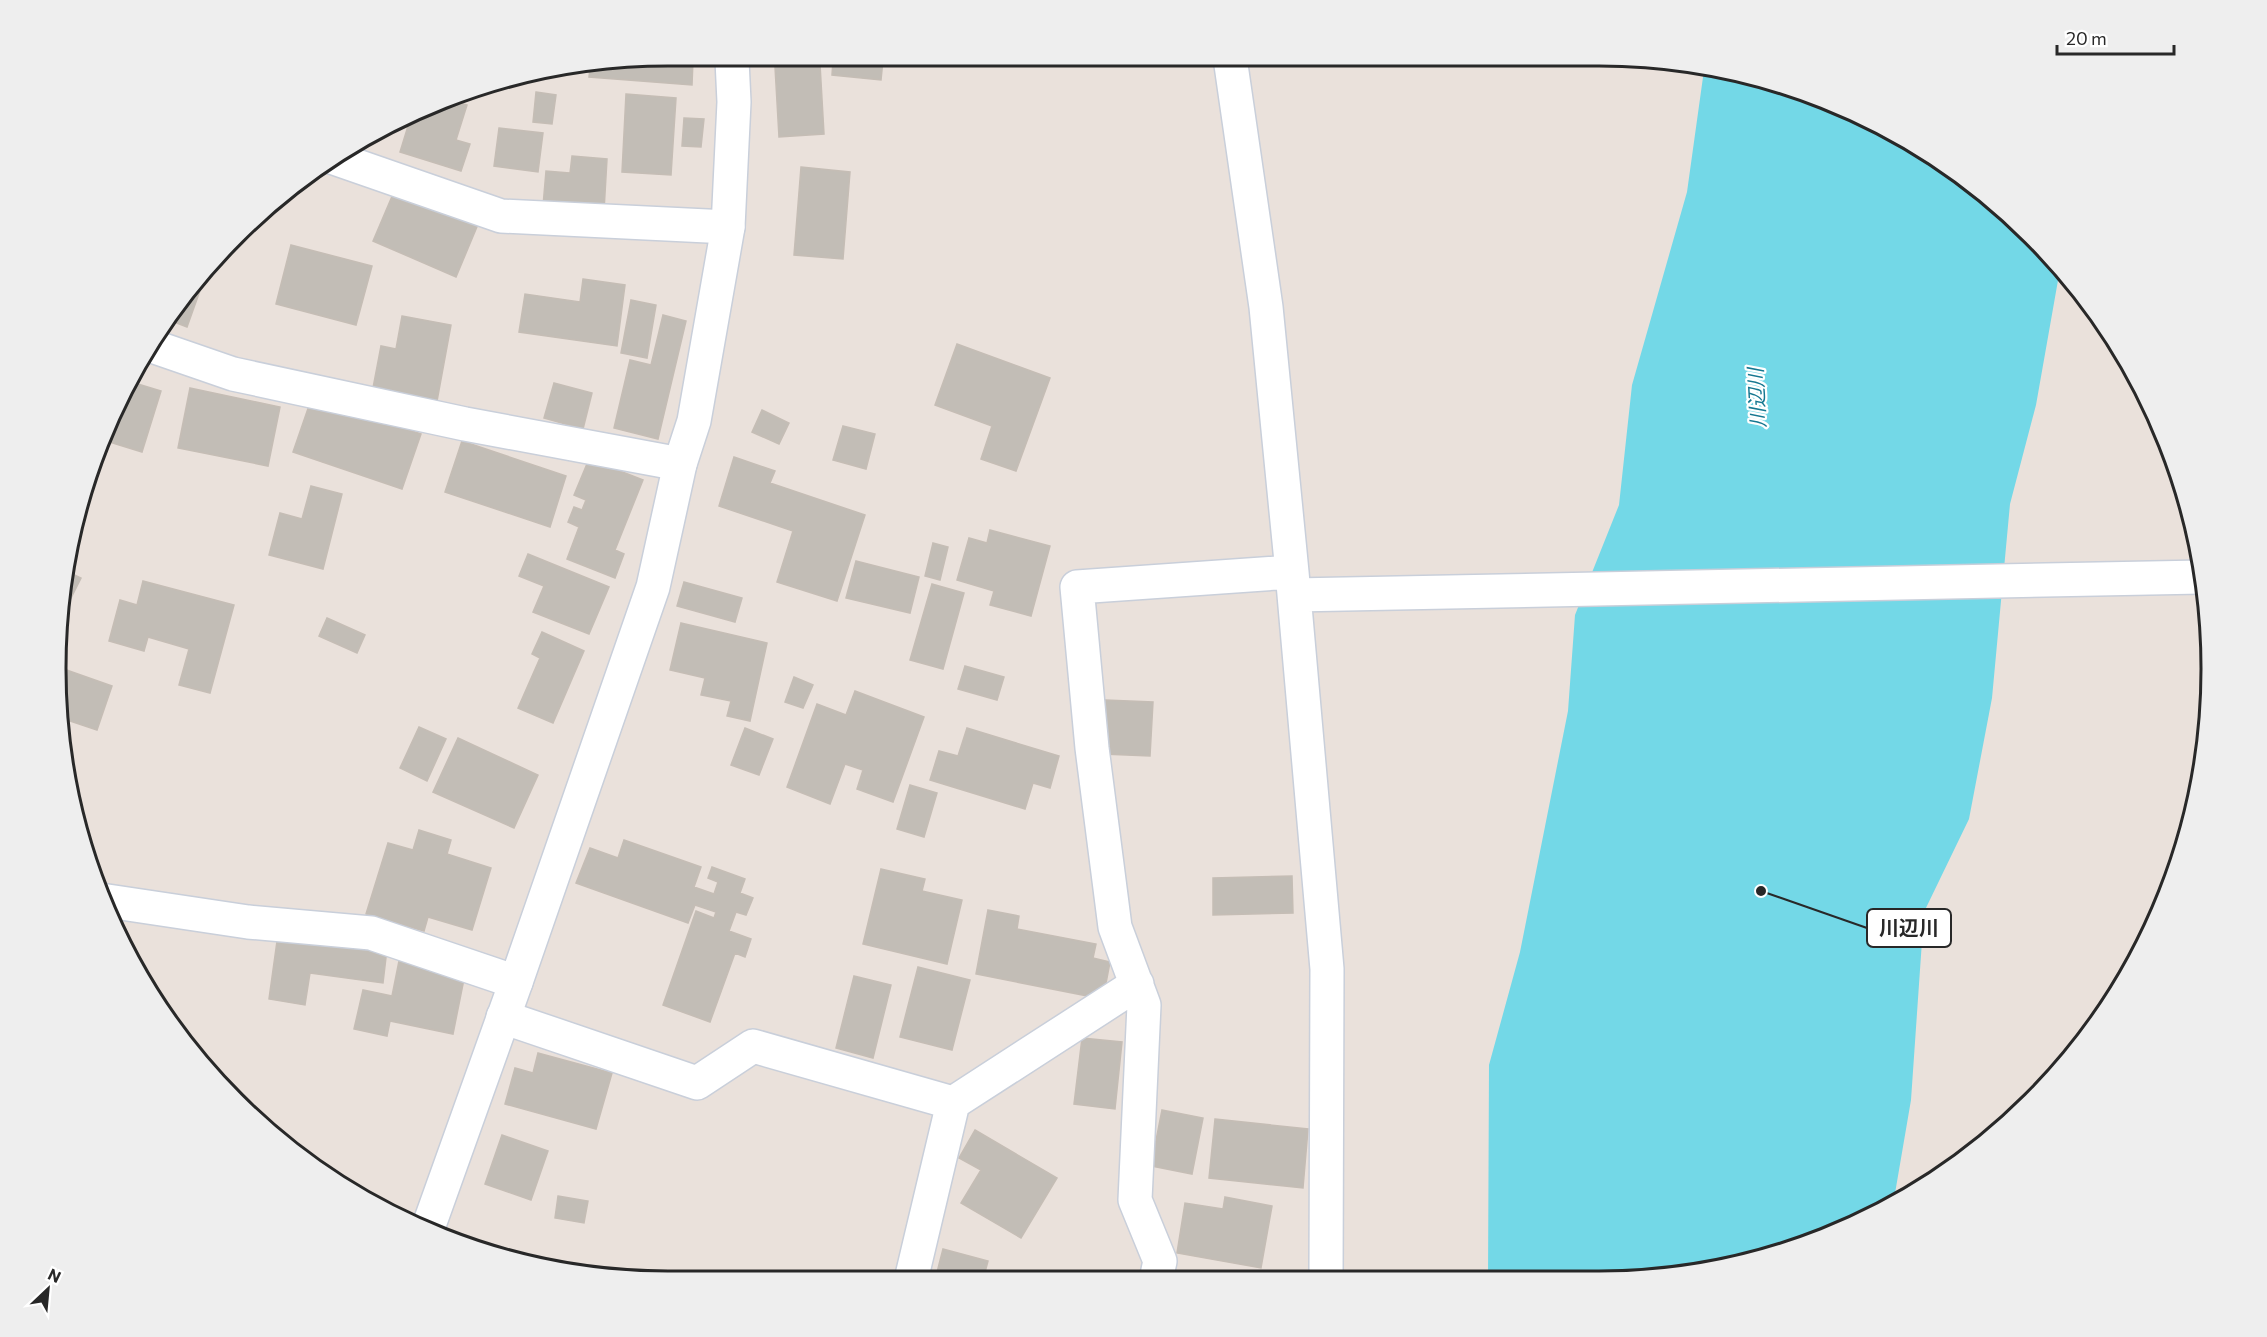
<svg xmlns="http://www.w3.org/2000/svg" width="2267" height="1337" font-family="Commissioner,'Noto Sans JP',sans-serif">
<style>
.water{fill:#73d8e7}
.building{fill:#c2bdb6;stroke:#c5bdb5;stroke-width:1.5}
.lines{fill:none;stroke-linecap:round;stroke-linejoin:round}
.minor-casing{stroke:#c9cfda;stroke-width:36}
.tertiary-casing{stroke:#c9cfda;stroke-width:36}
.minor{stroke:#fff;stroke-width:33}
.tertiary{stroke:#fff;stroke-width:33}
.labels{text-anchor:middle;stroke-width:4.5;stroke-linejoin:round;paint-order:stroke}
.water-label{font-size:20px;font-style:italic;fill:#157790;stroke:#fff}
.rim{fill:none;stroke:#282828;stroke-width:3}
.leader{fill:none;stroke:#282828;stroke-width:2}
.callout-dot{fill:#282828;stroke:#fff;stroke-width:2}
.callout{fill:#fff;stroke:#282828;stroke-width:2}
.callout-label{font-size:20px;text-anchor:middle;font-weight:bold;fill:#282828}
</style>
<rect width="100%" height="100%" fill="#eae1db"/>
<path class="water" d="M1704 70 1795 88 1939 159 2032 235 2060 269 2036 405 2010 504 1992 698 1969 819 1924 912 1911 1100 1893 1205 1795 1249 1639 1280H1488L1489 1065 1520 952 1568 711 1575 615 1619 505 1632 385 1687 192Z"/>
<path class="building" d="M693 60 692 85 589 77 590 68 571 66 588 61Z
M833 60H883L881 80 832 75Z
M820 64 824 134 779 137 775 67Z
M536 92 556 95 552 124 533 122Z
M626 94 676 98 671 175 622 172Z
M446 99 467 105 456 140 470 144 461 171 400 152 412 113Z
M684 118 704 119 701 147 682 146Z
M499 128 543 133 538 172 494 166Z
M572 156 607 159 604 211 543 206 546 171 570 173Z
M801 167 850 172 843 259 794 255Z
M396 187 479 222 456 277 373 241Z
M291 245 372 266 356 325 276 304Z
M583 279 625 285 617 346 519 332 525 294 580 302Z
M196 283 202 285 187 327 166 319Z
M631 300 656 305 647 358 621 353Z
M663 315 686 321 658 439 614 428 630 360 651 365Z
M402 316 451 325 437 401 373 388 381 346 396 349Z
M957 344 1050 378 1016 471 981 459 992 426 935 405Z
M128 381 161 391 142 452 103 440 119 398Z
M554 383 592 393 583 429 544 418Z
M190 388 280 407 268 466 178 448Z
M312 397 421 434 402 489 293 452Z
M762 410 789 423 779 444 752 432Z
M843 426 875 434 866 469 833 460Z
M462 441 566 476 550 527 445 492Z
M734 457 775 471 770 483 865 515 837 601 777 582 793 531 719 506Z
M589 459 643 480 615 550 624 554 615 578 567 559 579 527 568 522 574 507 582 510 586 500 574 495Z
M311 486 342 494 323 569 269 555 280 513 302 519Z
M990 530 1050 546 1031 616 990 605 994 591 957 580 969 538 987 543Z
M933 543 948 547 940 580 925 576Z
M528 554 609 587 589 634 533 612 544 586 519 576Z
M856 561 919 577 910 613 846 598Z
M64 570 81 578 69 602 60 598Z
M143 581 234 605 210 693 179 685 189 649 148 637 144 651 109 641 120 600 137 605Z
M684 582 742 598 735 622 677 606Z
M932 584 964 593 943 669 910 660Z
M327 618 365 635 357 653 319 636Z
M681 623 767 643 750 721 727 716 731 701 701 695 705 678 670 670Z
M542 632 584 651 553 723 518 708 540 658 532 654Z
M965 666 1004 677 997 700 958 689Z
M58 667 112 686 97 730 58 717Z
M794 677 813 685 803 708 785 702Z
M855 691 924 717 893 802 857 789 863 770 845 764 830 804 787 787 817 704 846 715Z
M1105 700 1153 702 1150 756 1103 754Z
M419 727 446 739 427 781 400 768Z
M745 728 773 739 759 775 731 765Z
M967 728 1059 756 1050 788 1033 783 1025 809 930 780 939 751 958 756Z
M458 738 538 775 514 828 433 792Z
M910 785 937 793 924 837 897 829Z
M419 830 451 840 447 854 491 868 472 930 428 917 424 931 366 914 388 843 413 850Z
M624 840 701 867 694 887 714 894 718 882 708 878 712 867 745 879 740 893 753 898 746 915 736 912 729 931 751 939 745 957 735 953 710 1022 663 1005 696 911 714 918 716 912 695 905 688 923 576 883 590 848 618 858Z
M881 869 925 879 922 891 962 900 947 964 863 944Z
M1292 876 1293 913 1213 915V878Z
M988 910 1019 916 1017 929 1096 944 1093 958 1110 962 1103 999 976 974Z
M278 934 387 949 383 983 310 973 305 1005 269 999Z
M399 961 465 974 453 1034 390 1021 387 1036 354 1029 363 990 392 996Z
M918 967 970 980 952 1050 900 1037Z
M854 976 891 985 873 1058 836 1048Z
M1082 1038 1122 1042 1115 1109 1074 1104Z
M538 1053 612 1073 596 1129 505 1104 515 1068 533 1073Z
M1162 1110 1203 1118 1192 1174 1151 1166Z
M1215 1119 1308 1129 1303 1188 1209 1178Z
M975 1130 1057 1178 1021 1238 961 1203 981 1170 959 1158Z
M502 1135 548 1151 531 1200 485 1184Z
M558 1196 588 1201 584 1223 555 1218Z
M1225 1197 1272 1206 1261 1268 1177 1253 1185 1203 1223 1209Z
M943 1249 988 1261 983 1280H935Z"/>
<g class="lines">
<g class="minor-casing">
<path id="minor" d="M1230 58 1266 307 1292 572 1327 969 1326 1280
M334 158 501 216 728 227
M149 345 233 374 465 424 680 464
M1294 595 2202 577
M101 900 248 922 371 933 516 982
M503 1017 697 1083 753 1046 953 1103 1137 984
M911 1280 953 1103
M1156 1280 1160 1261 1135 1200 1144 1005 1115 927 1092 748 1077 587 1292 572"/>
</g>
<g class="tertiary-casing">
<path id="tertiary" d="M428 1228 516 982 653 587 680 464 694 421 728 227 734 102 732 60"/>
</g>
<use href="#minor" class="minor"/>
<use href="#tertiary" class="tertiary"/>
</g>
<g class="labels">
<g class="water-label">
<text transform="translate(1757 398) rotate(-93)" y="7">川辺川</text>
</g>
</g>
<path d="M0 0H2267V1337H0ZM668 66H1599A602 602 0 0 1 2201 668V669A602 602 0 0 1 1599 1271H668A602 602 0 0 1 66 669V668A602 602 0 0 1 668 66Z" fill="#eee" fill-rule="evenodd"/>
<path class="rim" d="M668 66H1599A602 602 0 0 1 2201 668V669A602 602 0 0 1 1599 1271H668A602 602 0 0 1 66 669V668A602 602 0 0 1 668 66Z"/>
<path class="leader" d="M1761 891L1867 928"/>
<circle class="callout-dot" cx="1761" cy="891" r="6"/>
<rect class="callout" x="1867" y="909" width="84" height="38" rx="6"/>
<g class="callout-label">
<text x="1909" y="935">川辺川</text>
</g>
<g transform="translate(48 1289) rotate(26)" stroke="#ffffff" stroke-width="4.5" paint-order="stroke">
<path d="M0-4.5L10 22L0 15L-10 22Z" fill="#282828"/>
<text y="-9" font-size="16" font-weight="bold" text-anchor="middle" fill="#282828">N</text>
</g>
<path d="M2057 45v9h117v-9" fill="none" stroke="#282828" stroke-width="3"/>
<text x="2066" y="45" font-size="18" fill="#282828" stroke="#ffffff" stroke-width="4.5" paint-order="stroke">20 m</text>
</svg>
